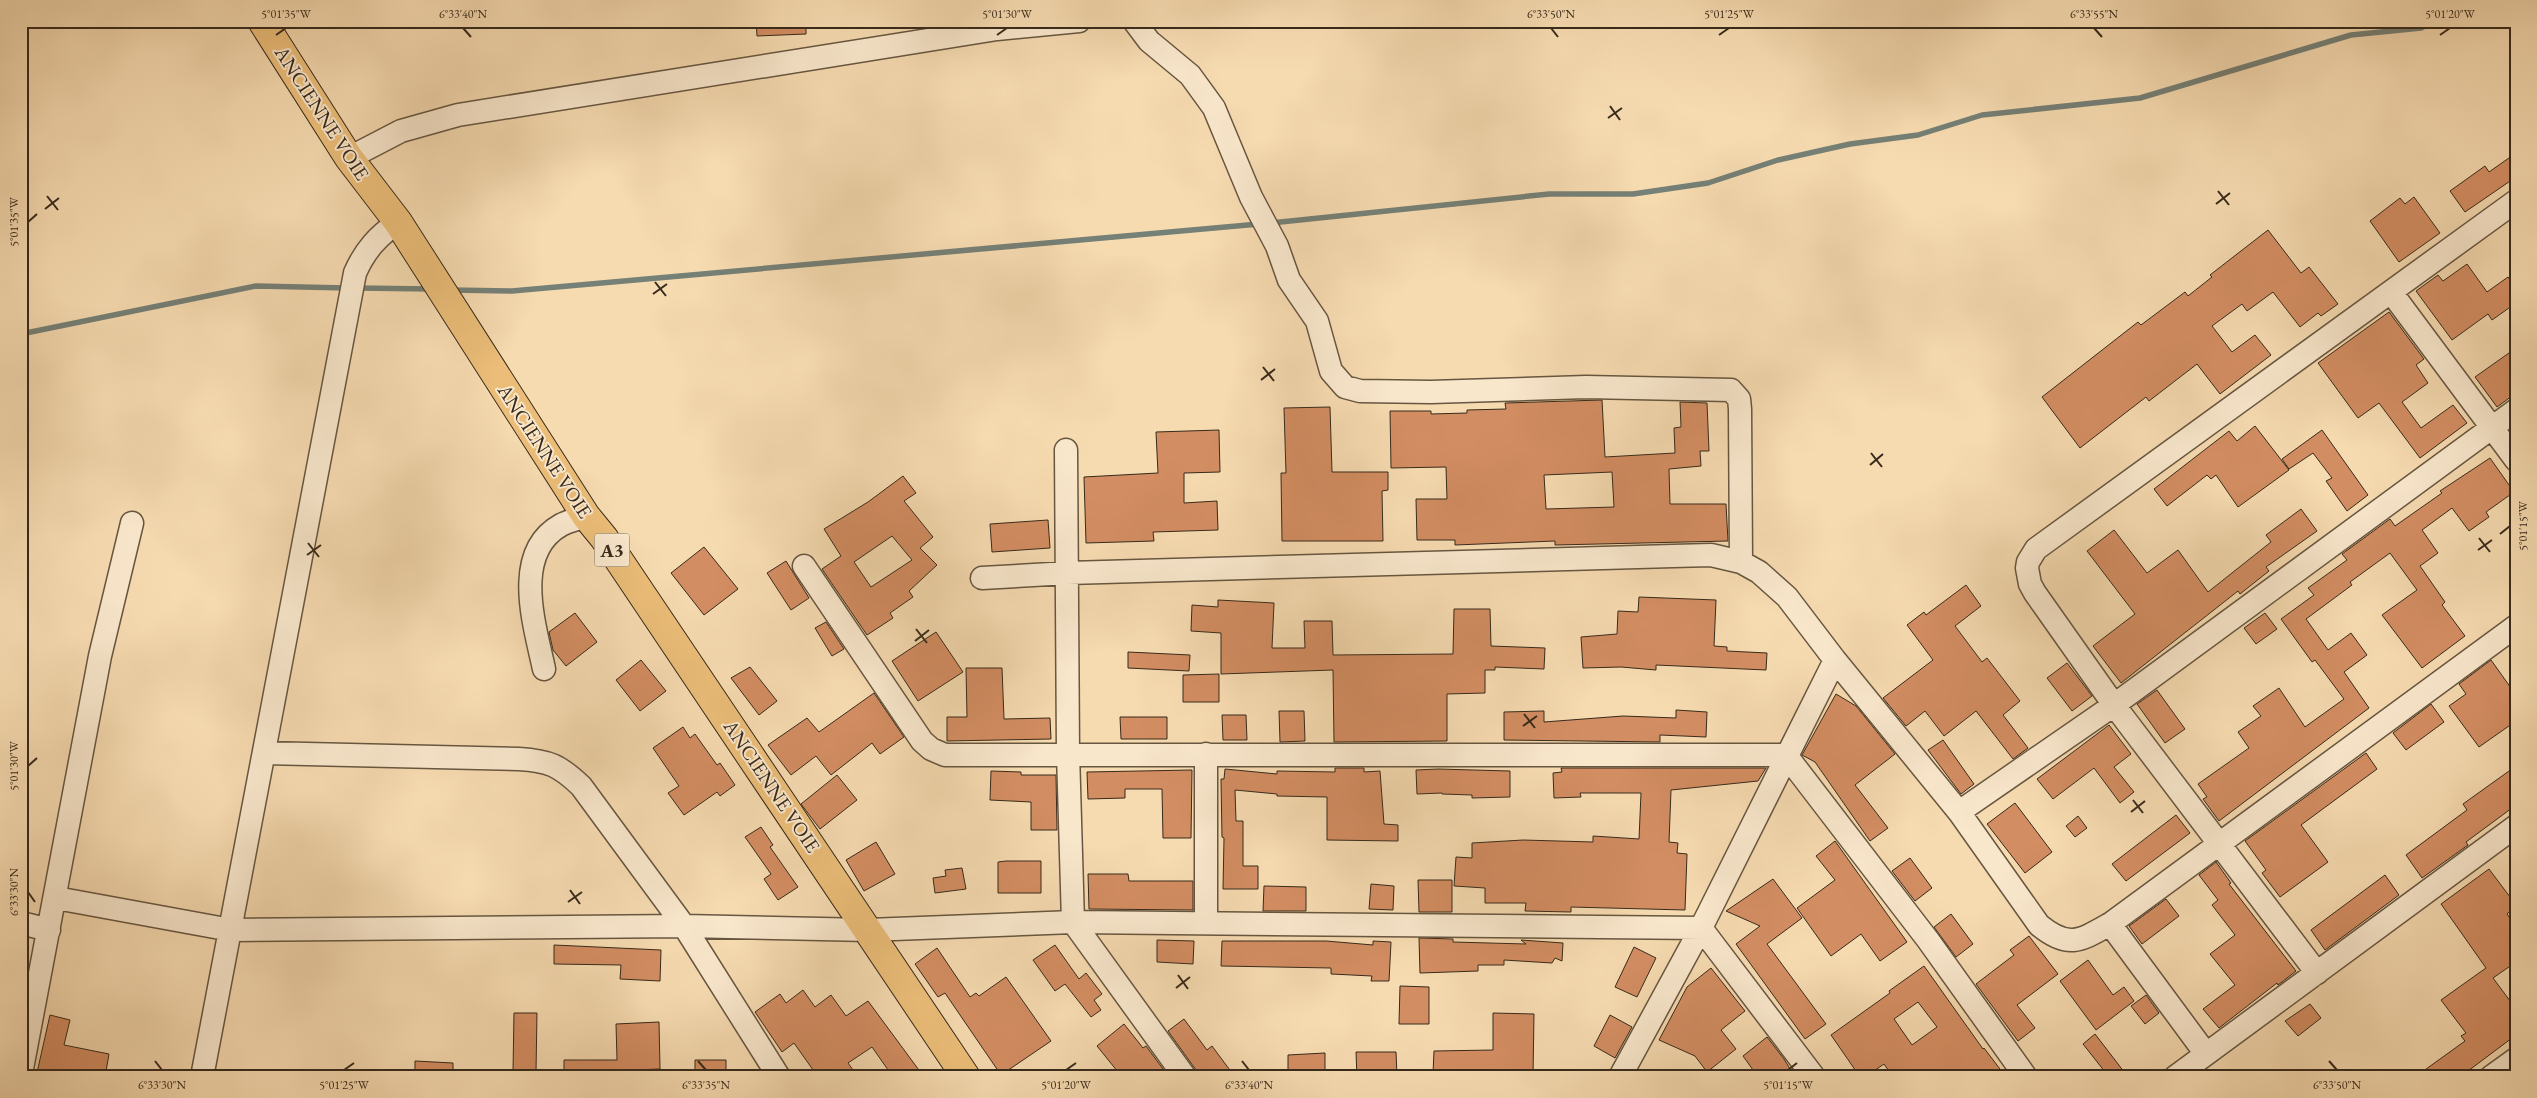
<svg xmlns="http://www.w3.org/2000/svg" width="2537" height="1098" font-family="'EB Garamond',serif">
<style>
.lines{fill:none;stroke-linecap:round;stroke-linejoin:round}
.stream{stroke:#758076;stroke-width:5.5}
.building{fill:#d38d62;stroke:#372a1b;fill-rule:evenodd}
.minor-casing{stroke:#675640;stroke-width:25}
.primary-casing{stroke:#372a1b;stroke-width:30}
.minor{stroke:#f9e7cc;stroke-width:22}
.primary{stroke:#ebbd78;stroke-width:28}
.ticks{fill:none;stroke:#372a1b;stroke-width:2}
.labels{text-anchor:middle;stroke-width:4;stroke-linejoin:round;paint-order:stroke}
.shield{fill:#f9e7cc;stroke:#716350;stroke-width:1}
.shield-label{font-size:19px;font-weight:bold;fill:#372a1b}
.street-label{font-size:20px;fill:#372a1b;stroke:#f9e7cc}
.neatline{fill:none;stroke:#372a1b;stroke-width:2}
.ticks-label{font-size:12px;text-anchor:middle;fill:#372a1b}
</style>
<rect width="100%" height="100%" fill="#f6dab0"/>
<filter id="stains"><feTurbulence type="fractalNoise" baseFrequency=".004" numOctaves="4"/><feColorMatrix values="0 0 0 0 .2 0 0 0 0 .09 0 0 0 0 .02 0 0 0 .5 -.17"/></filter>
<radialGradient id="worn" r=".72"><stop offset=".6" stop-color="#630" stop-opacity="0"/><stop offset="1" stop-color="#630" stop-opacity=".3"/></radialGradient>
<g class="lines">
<path class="stream" d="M1271 223 1549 194H1633L1708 183 1778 160 1850 144 1918 135 1982 115 2140 98 2351 35 2421 28 2434 21
M356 288 432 289
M451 290 512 291 1259 224
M21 334 256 286 347 288"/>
</g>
<path class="building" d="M756 21H806V34L757 36Z
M2516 153V177L2465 212 2450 191 2485 166 2489 172Z
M2414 197 2440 233 2399 262 2370 221 2400 198 2405 204Z
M2268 230 2301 273 2309 267 2338 304 2321 316 2318 313 2300 327 2273 292 2247 311 2242 304 2212 326 2232 352 2255 335 2271 355 2220 394 2197 364 2149 401 2146 397 2080 448 2042 397 2138 322 2141 325 2185 292 2188 296 2212 277 2210 275Z
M2467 264 2487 292 2508 277 2516 288V303L2492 320 2488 314 2452 340 2416 291 2438 275 2443 281Z
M2389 312 2424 359 2416 365 2428 383 2402 402 2421 428 2453 405 2467 423 2420 458 2379 403 2358 418 2318 363Z
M2516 348V393L2497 407 2475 377Z
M1602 400 1605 457 1675 453 1674 428 1681 427 1680 402 1707 403 1709 451H1700L1701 466 1669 469 1670 504H1726L1728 541 1555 545V541L1455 545V540H1417L1416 499H1447L1446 467 1391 468 1390 411H1431V414L1467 413V410L1506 409 1505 403ZM1612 472 1614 507 1546 509 1544 475Z
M1330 407 1332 472H1388V490L1382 491 1383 541H1282L1281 473H1286L1284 408Z
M2255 426 2289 470 2238 507 2216 475 2211 479 2207 475 2167 506 2154 489 2229 431 2237 441Z
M1219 430 1220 472 1184 473V503L1217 501 1218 530 1153 532 1154 541 1086 543 1084 477 1158 473 1156 432Z
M2322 430 2368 495 2347 511 2326 481 2332 478 2313 453 2289 469 2282 459Z
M2490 458 2514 492 2486 512 2489 517 2469 531 2452 508 2422 530 2438 553 2420 566 2445 602 2442 605 2465 636 2422 668 2382 615 2417 590 2390 553 2350 582 2352 585 2306 619 2328 650 2351 633 2367 655 2344 672 2369 708 2219 821 2203 799 2207 797 2198 784 2249 748 2238 732 2261 716 2253 706 2279 688 2305 727 2344 699 2315 660 2312 662 2281 619 2314 595 2308 588 2347 560 2342 554 2390 519 2395 526 2442 493 2440 491Z
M903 476 916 493 904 501 933 537 920 548 937 565 909 591 913 597 890 613 893 618 867 635 822 569 841 556 824 529 868 502ZM892 536 912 560 871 587 854 562Z
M2301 509 2317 531 2266 567 2269 571 2240 594 2238 591 2121 683 2093 646 2135 614 2087 551 2114 530 2147 573 2178 550 2208 592 2271 542 2266 535Z
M1048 520 1050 548 992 552 990 524Z
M704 547 738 589 704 615 671 573Z
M786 561 809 598 791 610 767 573Z
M1966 585 1981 606 1955 626 1982 662 1987 658 2020 701 2003 715 2028 748 2013 759 1976 711 1944 736 1925 711 1906 726 1883 698 1933 660 1907 625 1924 612 1926 615Z
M1639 597 1716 600 1714 646 1727 647V651L1767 653 1766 670 1656 665V670L1621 667 1583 668 1581 637 1617 634 1618 611 1638 612Z
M1218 600 1274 603 1272 648H1305L1304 621H1332L1333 655 1453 654 1454 609H1490L1491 646 1545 648 1544 669 1495 667V670H1485V693L1447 694V741L1334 742 1333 670 1221 674V633L1191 631 1192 605 1218 607Z
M575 613 597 642 566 666 553 650 549 632Z
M2265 613 2277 629 2256 644 2244 628Z
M826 622 844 649 832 656 815 628Z
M936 632 963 672 918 701 892 661Z
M1128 652 1190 655 1189 671 1128 668Z
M641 660 666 691 640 711 616 680Z
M2491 660 2516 695V721L2479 747 2449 706 2466 694 2459 684Z
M2067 663 2092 696 2072 711 2047 678Z
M750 667 777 701 759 715 731 678Z
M966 668H1002L1004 719 1050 718 1051 739 947 741V717H967Z
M1219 674V702H1183V675Z
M2157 690 2185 729 2165 743 2137 704Z
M874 693 904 737 880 754 872 743 831 775 816 756 791 775 768 745 807 718 819 732Z
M1836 694 1856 706 1895 754 1855 785 1888 828 1870 841 1815 762 1802 755Z
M2431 704 2444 722 2406 750 2393 733Z
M1676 710 1707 712 1706 737 1660 735V742L1504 740V712L1544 711V722L1623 716 1676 718Z
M1279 711H1304L1305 741 1280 742Z
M1222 715H1246L1247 740H1223Z
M1120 717H1167V739H1121Z
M2109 725 2131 754 2114 767 2134 792 2120 803 2094 768 2053 799 2037 779Z
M683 727 690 738 695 734 717 765 720 763 735 785 720 796 717 792 684 815 668 793 679 786 653 748Z
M1943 740 1974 784 1961 794 1928 750Z
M2366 753 2377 769 2301 825 2328 862 2280 897 2262 873 2266 870 2245 841Z
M2516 766V805L2466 842 2468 845 2422 878 2406 855 2467 810 2463 804Z
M1335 768H1364V772L1380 771 1384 824 1398 825V841L1327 840V797L1277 796V794L1235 790 1236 821H1243V866H1258V889H1223L1224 838 1222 837 1221 779H1224L1225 769 1277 774V771L1335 772Z
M1561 768H1766L1758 781 1671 790 1669 842 1678 843 1677 853 1687 854 1685 910 1571 907V912L1525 911 1526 903H1485V888L1454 886 1456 857 1472 858V843L1523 840 1593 842V836L1639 839 1641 793H1580L1581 797 1554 798 1553 773 1562 772Z
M1438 769 1510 771V797L1472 798V795L1442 794V793L1417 794 1416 770Z
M1192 770 1191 838H1163L1162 789H1125V798L1088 799 1087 772Z
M991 771 1021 772V775H1056L1057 830H1031V802L990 800Z
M837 775 857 800 820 829 801 804Z
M2015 803 2052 852 2025 873 1987 824Z
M2176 815 2190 833 2126 881 2112 864Z
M2078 816 2087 828 2075 837 2066 826Z
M761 827 773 845 770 847 798 887 778 900 764 879 771 874 745 837Z
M1835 841 1907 942 1880 961 1861 934 1831 956 1797 908 1835 880 1816 856Z
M876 842 895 874 864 891 846 860Z
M1910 858 1932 888 1915 901 1892 871Z
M1006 861H1041V893H998V862Z
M2216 862 2231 883 2229 884 2296 971 2278 985 2277 983 2219 1028 2203 1009 2235 985 2210 954 2235 935 2212 905 2218 900 2199 875Z
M962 868 966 889 935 893 933 878 946 876 945 870Z
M2489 869 2516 905 2507 914 2516 926V962L2493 978 2516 1009V1035L2460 1077H2415L2465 1041 2461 1036 2466 1033 2441 1000 2486 968 2441 904Z
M1088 874H1128L1129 881H1193V910L1089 909Z
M2385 875 2399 895 2325 950 2311 930Z
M1773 879 1802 918 1767 944 1826 1024 1805 1039 1736 944 1760 926 1726 911Z
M1418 880H1452V912H1419Z
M1371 884 1394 886 1393 910 1369 909Z
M1264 886 1306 887V911H1263Z
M2166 899 2179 916 2142 944 2129 926Z
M1951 914 1973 944 1956 957 1934 927Z
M2029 936 2058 974 2017 1005 2035 1028 2018 1041 1976 984 2014 955 2010 950Z
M1419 938 1453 939V942L1526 944 1521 940 1563 943 1562 961 1555 958 1552 963 1504 960V965H1478V971L1420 973Z
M1157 940 1194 941 1193 964 1157 962Z
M1222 941H1326L1373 945V941L1391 942 1389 981H1371L1372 976 1331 974V968L1221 966Z
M554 945 661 950 660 981 620 979 621 965 554 964Z
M1055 945 1079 979 1086 973 1102 994 1094 1000 1101 1010 1091 1017 1065 984 1055 991 1033 960Z
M1634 947 1656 958 1637 997 1615 987Z
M937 948 970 997 976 993 979 996 1006 977 1051 1041 1001 1075 945 993 938 997 915 964Z
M2088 960 2113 995 2124 987 2134 1001 2096 1030 2060 981Z
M1924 966 1983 1049 1984 1048 2006 1077H1893L1884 1064 1865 1077H1860L1831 1035 1890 993 1889 991ZM1918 1002 1937 1027 1912 1045 1894 1019Z
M1711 968 1745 1011 1721 1030 1736 1049 1707 1072 1695 1056 1659 1040 1687 987Z
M1400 986 1429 987V1024H1399Z
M803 990 815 1007 831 995 846 1016 868 1001 924 1077H893L872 1047 848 1063 858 1077H818L794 1043 782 1052 755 1012 780 994 786 1003Z
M2146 995 2159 1013 2145 1024 2131 1006Z
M2310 1004 2321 1018 2298 1036 2285 1021Z
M514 1013H537L536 1072H513Z
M1493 1013 1534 1014 1533 1076 1467 1077 1433 1074 1434 1051 1493 1050Z
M50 1015 70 1020 64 1045 109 1054 105 1077H36Z
M1610 1015 1632 1027 1615 1058 1594 1046Z
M1184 1019 1207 1050 1212 1046 1235 1077H1201L1168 1031Z
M659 1022 660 1069 633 1070V1077H564V1060H617L616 1024Z
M1124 1024 1143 1048 1146 1046 1166 1073 1160 1077H1122L1097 1046Z
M2095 1034 2128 1077H2109L2083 1044Z
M1767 1037 1784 1059 1795 1077H1758L1743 1056Z
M1356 1052H1396L1397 1076 1357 1077Z
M1325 1053V1077H1288V1055Z
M695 1060H726V1077H695Z
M415 1061 453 1063V1077H415Z"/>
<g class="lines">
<g class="minor-casing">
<path id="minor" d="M1134 21 1149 41 1190 75 1214 108 1251 197 1277 246 1289 280 1317 321 1331 371 1345 387 1360 391 1431 392 1586 387 1731 390 1739 399 1740 409 1741 562
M349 158 401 131 458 115 997 29 1079 21
M2391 292 2516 460
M1066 450 1068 753 1073 922 1185 1077
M804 566 922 741 931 749 945 755H1786L1928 940 2026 1077
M982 578 1068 573 1673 556 1711 555 1741 562 1759 572 1787 597 1835 660 1959 812 2039 925C2068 949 2080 941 2110 924L2516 626
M544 669C535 626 511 553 561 525 568 521 578 519 586 516
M264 753 519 759C549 761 559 765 581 786L684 926 779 1077
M1206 754V923
M1959 812 2114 705 2516 410
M56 898 231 930 684 926 868 930 1073 922 1701 928 1814 1077
M21 923 49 930
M2110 924 2206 1054
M2317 973 2114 705 2035 593 2030 584 2027 568 2028 562 2036 549 2516 201
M21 1074 100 656 132 523
M202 1077 355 273C365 250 378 236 398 222
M1620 1077 1701 928 1835 660
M2175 1077 2516 826
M2491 1077 2516 1059"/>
</g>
<g class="primary-casing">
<path id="primary" d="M262 21 349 158 398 222 586 516 604 538 966 1077"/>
</g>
<use href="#minor" class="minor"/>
<use href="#primary" class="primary"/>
</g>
<path class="ticks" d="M463 28 471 37M1551 28 1558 37M2094 28 2102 37M276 35 286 28M997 35 1007 28M1719 35 1729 28M2440 35 2450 28M1610 106 1620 120M1608 118 1622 108M2218 191 2229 205M47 196 58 210M2216 204 2230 193M45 209 59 198M28 222 37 214M655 282 666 296M653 294 667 284M1263 367 1274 381M1261 380 1275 369M1871 453 1882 467M1870 465 1883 454M2500 534 2510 526M2479 538 2490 552M308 543 319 557M2478 550 2492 540M307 555 321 545M916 629 927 643M915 641 929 630M1524 714 1535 728M1523 726 1537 716M28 766 37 758M2133 800 2143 813M2131 812 2145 801M570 890 580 904M28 892 35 902M568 902 582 892M1178 975 1188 989M1176 988 1190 977M155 1061 162 1070M698 1061 706 1070M1242 1061 1249 1070M2329 1061 2337 1070M344 1070 354 1063M1066 1070 1076 1063M1788 1070 1797 1063"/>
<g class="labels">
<rect class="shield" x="594.5" y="533.5" width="35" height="33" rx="4"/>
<g class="shield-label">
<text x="612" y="557">A3</text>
</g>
<g class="street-label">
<text transform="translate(322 113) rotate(57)" y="7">ANCIENNE VOIE</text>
<text transform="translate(545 451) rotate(57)" y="7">ANCIENNE VOIE</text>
<text transform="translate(772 786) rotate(56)" y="7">ANCIENNE VOIE</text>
</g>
</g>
<rect width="2537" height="1098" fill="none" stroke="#f6dab0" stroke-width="55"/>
<rect x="28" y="28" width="2482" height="1042" class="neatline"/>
<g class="ticks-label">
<text x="286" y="18">5°01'35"W</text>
<text x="463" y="18">6°33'40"N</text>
<text x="1007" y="18">5°01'30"W</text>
<text x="1551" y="18">6°33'50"N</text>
<text x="1729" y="18">5°01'25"W</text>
<text x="2094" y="18">6°33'55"N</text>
<text x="2450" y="18">5°01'20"W</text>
<text transform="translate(14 222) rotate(-90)" y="4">5°01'35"W</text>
<text transform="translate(2523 526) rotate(-90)" y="4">5°01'15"W</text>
<text transform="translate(14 766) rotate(-90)" y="4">5°01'30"W</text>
<text transform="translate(14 892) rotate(-90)" y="4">6°33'30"N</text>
<text x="162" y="1089">6°33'30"N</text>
<text x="344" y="1089">5°01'25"W</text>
<text x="706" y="1089">6°33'35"N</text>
<text x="1066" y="1089">5°01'20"W</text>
<text x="1249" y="1089">6°33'40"N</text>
<text x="1788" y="1089">5°01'15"W</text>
<text x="2337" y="1089">6°33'50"N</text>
</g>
<rect width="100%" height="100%" filter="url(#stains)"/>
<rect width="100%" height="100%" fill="url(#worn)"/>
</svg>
